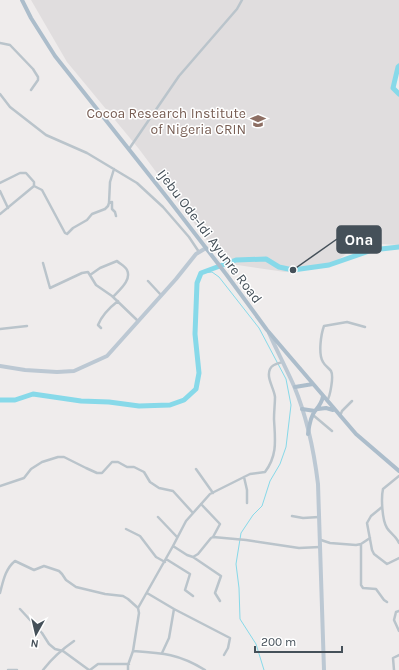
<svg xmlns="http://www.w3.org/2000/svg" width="399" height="670" font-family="Karla,sans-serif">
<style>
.education{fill:#e0ddde}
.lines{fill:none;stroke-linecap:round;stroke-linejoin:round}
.stream{stroke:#87d9e9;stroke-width:1}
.river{stroke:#87d9e9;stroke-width:5}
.street{stroke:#bac4cb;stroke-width:2.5}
.secondary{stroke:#bcc8d3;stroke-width:4}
.primary{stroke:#acbdcb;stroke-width:4}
.labels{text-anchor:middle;stroke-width:3;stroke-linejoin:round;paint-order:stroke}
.education-label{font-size:14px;fill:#785e54;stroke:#fff;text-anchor:end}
.street-label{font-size:14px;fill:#455059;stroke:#fff}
.leader{fill:none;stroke:#455059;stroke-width:1.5}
.callout-dot{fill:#455059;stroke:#fff;stroke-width:1.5}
.callout{fill:#455059;stroke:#455059;stroke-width:1.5}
.callout-label{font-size:15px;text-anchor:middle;font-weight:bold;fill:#fff}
</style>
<rect width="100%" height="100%" fill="#efecec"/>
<path class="education" d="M31 0H399V70L393 88 399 94V245L360 243 329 267 285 272 224 263 139 149 67 62Z"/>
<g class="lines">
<path class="stream" d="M201 273 212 272 219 277 259 328 286 379 291 405 286 447 280 464 270 481 262 506 253 515 241 533 236 564 239 588 240 619 256 644 264 670"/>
<path class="river" d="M399 66 398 67 393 88 399 94
M0 400H15L33 394 81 401 109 402 139 406 170 405 184 400 196 389 199 373 195 334 197 283 201 273 236 260 266 259 279 267 293 270 329 265 372 250 399 247"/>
<path class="street" d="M0 43 10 45 33 69 38 77V80L31 90
M0 94 10 107 46 135 87 153 137 183 163 207 189 237 199 252
M129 149 179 76 237 9 242 0
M0 183 20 173H26L34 182V186
M0 191 8 208
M109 203 112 202V209L115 212 116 216
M0 214 34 186 42 190 65 233 67 234 73 228 87 220 92 214 105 209 108 206 109 203 110 182 114 169
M43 263 50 288 82 273 88 272 96 285 112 296 138 321
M90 275 100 268 117 261C120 264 125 266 127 270 132 280 119 290 113 297
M148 281 161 295
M101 328 98 325C102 315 109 308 118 301
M0 329 27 326
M283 362C279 363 272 364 270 369 266 378 274 388 275 397 275 404 274 411 274 419 275 439 278 455 265 472L250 474 210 494 186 521 173 546 187 555 193 557 198 554 211 538 213 537 246 540 299 548 320 547
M327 401C330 397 334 376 331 371 329 368 325 366 323 362 318 354 321 334 324 326L347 322 365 327
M313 415 332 431
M340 416 342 411 352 401
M196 469 213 493
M399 476 383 489C381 498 382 520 387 528 390 533 396 536 399 543
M244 477 247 490V503
M0 486 24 478 31 469 42 462 58 457H64L86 468 97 473H102L112 462H118L127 467H134L144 472 150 482 159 488 173 491 193 513
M201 504 220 524 213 537
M382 507 371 516 367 523 372 550 374 554 387 564 399 558
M292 516 303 518 319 517
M158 517 177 537
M126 529 140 536 156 557 165 562
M321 540 330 543 356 545 361 544 370 538
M361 544V585L363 588 376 589 384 600 387 602
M193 557 221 576 215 593 220 601
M166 559 190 574 185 590 193 596
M0 593C3 582 5 569 15 561L34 570 44 566 59 571 62 574 66 580 76 587 105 594 123 596 128 599 138 608 173 546
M147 593 174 609 169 638 162 653
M20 609 42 633 49 644 55 649 63 651 89 670
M174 609 230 638 228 648 224 655
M399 611 396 612 394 620 399 631
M133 651C163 653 179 654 205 670
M8 670H17
M43 670C53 657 61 650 74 641
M90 670 98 664H129
M128 670V665L133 651 139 613 138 608
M394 670 393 658 399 655"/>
<path class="secondary" d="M269 333C277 351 286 368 294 386 307 417 314 451 318 484L324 670
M0 366 25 370 57 372 74 371 107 356 176 279 196 254 206 248"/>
<path class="primary" d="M22 0 31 18 55 56 169 200 226 274 267 330 356 434 399 471
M295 387 313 384
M302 409 315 411
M318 409 326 408 333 410
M308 434C309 427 310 417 315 411 319 406 322 403 323 396"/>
</g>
<defs>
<g id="school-bare" transform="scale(1.2)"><path d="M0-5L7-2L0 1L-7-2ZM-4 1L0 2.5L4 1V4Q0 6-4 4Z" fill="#8d6e63" stroke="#fff" stroke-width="2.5" paint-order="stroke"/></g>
</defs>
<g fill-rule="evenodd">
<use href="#school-bare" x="258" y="121"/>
</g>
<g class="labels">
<g class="education-label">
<text x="246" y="118">Cocoa Research Institute<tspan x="246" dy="16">of Nigeria CRIN</tspan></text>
</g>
<g class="street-label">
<text transform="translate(210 236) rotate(53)" y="5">Ijebu Ode-Idi Ayunre Road</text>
</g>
</g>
<path class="leader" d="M293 270L337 239"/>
<circle class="callout-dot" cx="293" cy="270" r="4"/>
<rect class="callout" x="337" y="226" width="44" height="27" rx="4"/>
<g class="callout-label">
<text x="359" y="245">Ona</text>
</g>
<g transform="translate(36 634) rotate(188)" stroke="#ffffff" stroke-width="3" paint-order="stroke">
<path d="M0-3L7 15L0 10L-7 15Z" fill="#455059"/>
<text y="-6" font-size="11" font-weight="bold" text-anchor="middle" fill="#455059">N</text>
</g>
<path d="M255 646v6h87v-6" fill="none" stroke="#455059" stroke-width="2"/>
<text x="261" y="646" font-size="12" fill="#455059" stroke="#ffffff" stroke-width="3" paint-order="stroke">200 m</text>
</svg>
